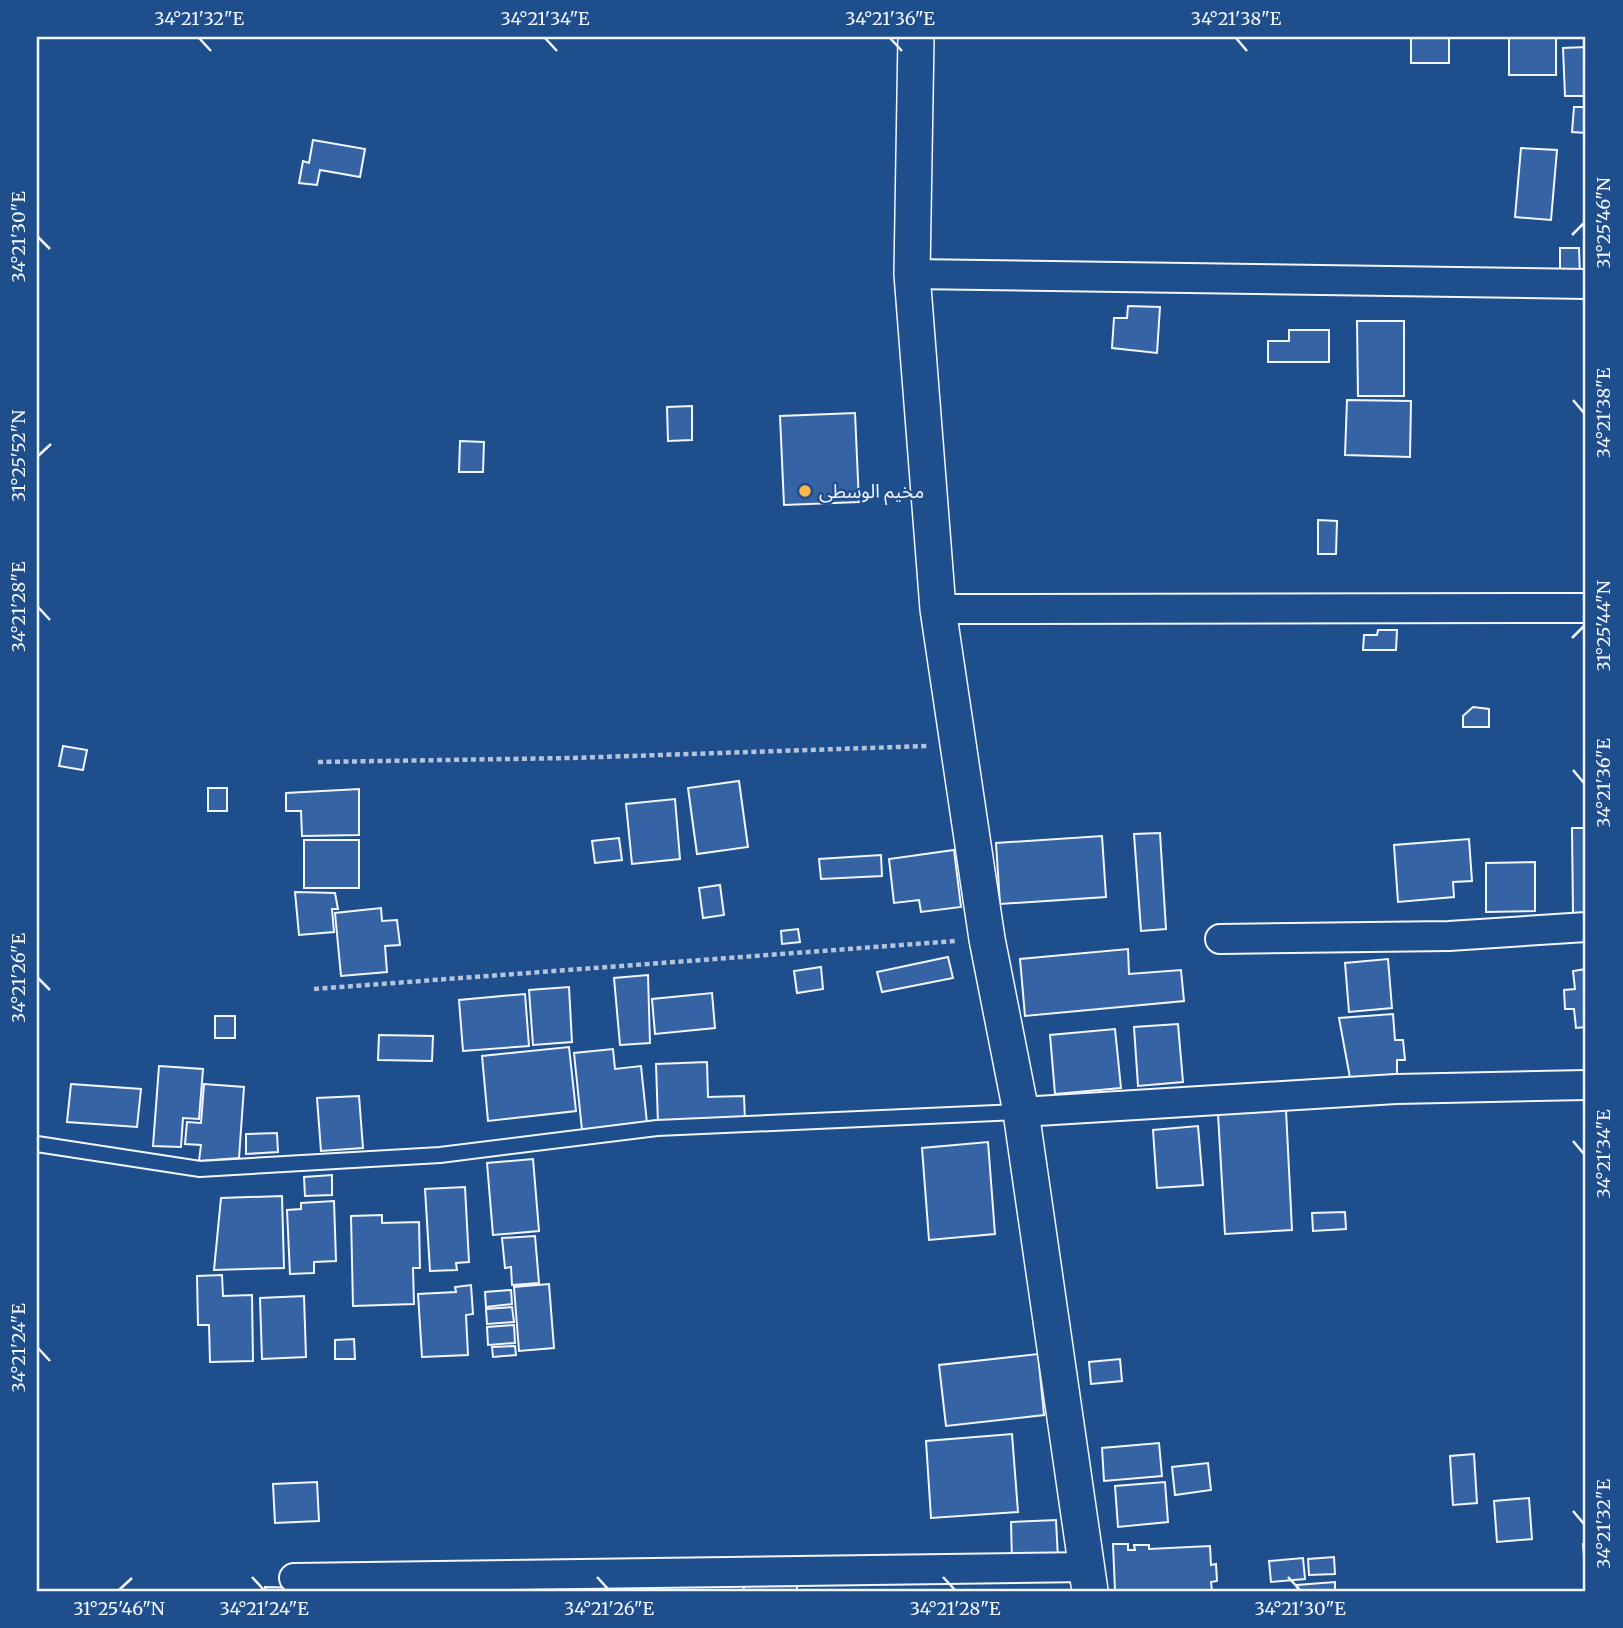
<svg xmlns="http://www.w3.org/2000/svg" width="1623" height="1628" font-family="Merriweather,'Noto Sans Arabic',serif">
<style>
.building{fill:#3563a3;stroke:#f2f6ff;stroke-width:2}
.lines{fill:none;stroke-linecap:round;stroke-linejoin:round}
.service-casing{stroke:#f2f6ff;stroke-width:18}
.minor-casing{stroke:#f2f6ff;stroke-width:32}
.tertiary-casing{stroke:#f2f6ff;stroke-width:38}
.path{stroke:#b3c4dc;stroke-width:4.5;stroke-dasharray:5 3.5;stroke-linecap:butt}
.service{stroke:#1f4e8c;stroke-width:14}
.minor{stroke:#1f4e8c;stroke-width:28}
.tertiary{stroke:#1f4e8c;stroke-width:35}
.ticks{fill:none;stroke:#f2f6ff;stroke-width:2.5}
.poi-dot{fill:#ffb74d;stroke:#1f4e8c;stroke-width:2.5}
.labels{text-anchor:middle;stroke-width:5;stroke-linejoin:round;paint-order:stroke}
.poi-label{font-size:19px;fill:#f2f6ff;stroke:#1f4e8c;text-anchor:start}
.neatline{fill:none;stroke:#f2f6ff;stroke-width:2.5}
.ticks-label{font-size:18px;text-anchor:middle;fill:#f2f6ff}
</style>
<rect width="100%" height="100%" fill="#1f4e8c"/>
<path class="building" d="M1411 37H1449V63H1411Z
M1509 37H1556V75H1509Z
M1586 47V96H1565L1563 48Z
M1574 107H1586V133L1572 132Z
M313 140 365 149 360 177 320 170 317 185 299 183 303 161 309 163Z
M1521 148 1557 150 1551 220 1515 217Z
M1560 248H1579L1580 275 1560 276Z
M1128 306 1160 307 1157 353 1112 348 1114 318H1127Z
M1357 321H1404V396H1358Z
M1289 330H1329V362H1268V341H1289Z
M1347 400 1411 401 1410 457 1345 455Z
M692 406V440L668 441 667 407Z
M855 413 859 502 784 505 780 416Z
M460 441 484 442 483 472H459Z
M1318 520 1337 521 1336 554H1318Z
M1378 630H1397L1396 650H1363L1364 635H1377Z
M1473 707 1489 709V727H1463V716Z
M63 746 87 750 83 770 59 766Z
M739 781 748 847 697 854 688 788Z
M208 788H227V811H208Z
M359 789V835L302 836 301 811H286V793Z
M675 799 680 859 632 864 626 804Z
M1572 828H1586V914H1573Z
M1160 833 1166 929 1141 931 1134 834Z
M1102 836 1106 897 1000 904 996 843Z
M619 838 622 860 595 863 592 841Z
M1469 839 1472 881 1453 882 1454 897 1398 902 1394 845Z
M304 840H359V888H304Z
M954 850 961 907 921 912 919 900 894 903 889 859Z
M881 855 882 876 821 879 819 859Z
M1535 862V911L1486 912V863Z
M720 885 724 915 703 918 699 888Z
M295 892 335 893 338 909H332L334 932 299 935Z
M381 908 382 921 397 920 400 945 385 946 387 972 341 976 335 913Z
M798 929 800 942 782 944 781 931Z
M1128 949 1129 974 1181 970 1184 1001 1025 1016 1020 959Z
M948 957 953 978 882 992 877 972Z
M1388 959 1392 1008 1349 1012 1345 963Z
M821 967 823 989 797 993 794 971Z
M1586 969V1027L1576 1028 1574 1009H1565L1564 990 1575 989 1573 971Z
M648 975 650 1043 620 1045 614 978Z
M569 987 572 1042 533 1045 529 990Z
M712 993 715 1028 655 1034 652 999Z
M525 994 529 1046 463 1051 459 1000Z
M1393 1014 1395 1040H1403L1405 1060H1397V1074L1350 1078 1339 1018Z
M215 1016H235V1038H215Z
M1178 1024 1183 1082 1138 1086 1134 1027Z
M1115 1029 1121 1088 1055 1094 1050 1035Z
M379 1035 433 1036 432 1061 378 1060Z
M569 1047 576 1111 488 1121 482 1056Z
M613 1049 615 1069 641 1066 647 1123 582 1130 574 1053Z
M707 1062 708 1097 744 1096 745 1120 658 1124 656 1064Z
M159 1066 203 1069 199 1119 183 1118 181 1147 153 1146Z
M71 1084 141 1089 137 1127 67 1122Z
M204 1084 244 1087 239 1158 199 1161 201 1145 185 1144 187 1122 201 1123Z
M359 1096 363 1148 321 1151 317 1098Z
M1286 1110 1292 1230 1225 1234 1218 1114Z
M1198 1126 1203 1185 1157 1188 1153 1130Z
M277 1133 278 1152 246 1154V1134Z
M988 1142 995 1234 929 1240 922 1148Z
M533 1159 539 1231 493 1235 487 1163Z
M332 1175V1195L305 1196 304 1177Z
M465 1187 469 1262 456 1263 457 1270 430 1271 425 1189Z
M282 1196 284 1268 214 1270 221 1198Z
M334 1201 336 1261 314 1262V1273L290 1274 287 1210 301 1209V1203Z
M1345 1212 1346 1229 1313 1231 1312 1213Z
M382 1215V1223L419 1222 420 1268H413L414 1304 353 1306 351 1216Z
M535 1236 539 1283 512 1285 511 1267 505 1268 502 1238Z
M222 1275 223 1296 252 1295 253 1361 210 1362 209 1325H198L197 1276Z
M549 1284 554 1348 519 1351 514 1287Z
M471 1285 473 1314 466 1315 468 1355 422 1357 418 1294 456 1292 455 1287Z
M511 1290 512 1304 486 1307 485 1292Z
M304 1296 306 1357 262 1359 260 1298Z
M512 1307 514 1322 487 1324 486 1309Z
M514 1325 515 1343 488 1345 487 1327Z
M354 1339 355 1359H335V1340Z
M515 1346 516 1355 493 1357 492 1347Z
M1038 1354 1044 1415 946 1426 939 1365Z
M1120 1359 1122 1381 1091 1384 1089 1362Z
M1012 1434 1018 1512 931 1518 926 1441Z
M1159 1443 1162 1476 1104 1481 1102 1448Z
M1474 1454 1477 1503 1453 1505 1450 1456Z
M1208 1463 1211 1490 1175 1495 1172 1467Z
M317 1482 319 1521 275 1523 273 1484Z
M1165 1482 1168 1522 1118 1527 1115 1486Z
M1529 1498 1532 1539 1497 1542 1494 1501Z
M1056 1520 1058 1559 1012 1561 1011 1522Z
M1113 1544H1128V1550H1135L1134 1545H1149V1549L1210 1546 1211 1565 1216 1564 1217 1581 1211 1582 1212 1591H1115Z
M1583 1544H1586V1580Z
M1334 1557 1335 1574 1309 1575 1308 1559Z
M1303 1558 1305 1579 1271 1582 1269 1561Z
M797 1580V1591H744L743 1582Z
M1335 1582V1591H1298L1297 1585Z
M265 1587 310 1588V1591H265Z"/>
<g class="lines">
<g class="service-casing">
<path id="service" d="M37 1144 200 1169 440 1155 657 1128 1020 1112"/>
</g>
<g class="minor-casing">
<path id="minor" d="M912 274 1586 284
M938 609 1586 608
M1220 939 1449 936 1586 927
M1021 1112 1396 1089 1586 1085
M294 1578 1088 1567"/>
</g>
<g class="tertiary-casing">
<path id="tertiary" d="M916 37 912 274 938 609 987 939 1021 1112 1090 1591"/>
</g>
<path class="path" d="M318 762 571 758 927 746
M314 989 955 941"/>
<use href="#service" class="service"/>
<use href="#minor" class="minor"/>
<use href="#tertiary" class="tertiary"/>
</g>
<path class="ticks" d="M199 38 211 51M545 38 557 51M890 38 902 51M1236 38 1247 51M1572 235 1584 223M38 237 50 249M1573 400 1584 413M38 456 51 444M38 607 50 620M1572 638 1584 626M1573 770 1584 783M38 978 50 990M1573 1141 1584 1154M38 1348 50 1361M1573 1511 1584 1524M252 1577 264 1590M597 1577 609 1590M943 1577 955 1590M1288 1577 1300 1590M119 1590 132 1578"/>
<circle class="poi-dot" cx="805" cy="491" r="7"/>
<g class="labels">
<g class="poi-label">
<text x="819" y="498">مخيم الوسطى</text>
</g>
</g>
<rect width="1623" height="1628" fill="none" stroke="#1f4e8c" stroke-width="77"/>
<rect x="38" y="38" width="1546" height="1552" class="neatline"/>
<g class="ticks-label">
<text x="199" y="25">34°21'32"E</text>
<text x="545" y="25">34°21'34"E</text>
<text x="890" y="25">34°21'36"E</text>
<text x="1236" y="25">34°21'38"E</text>
<text transform="translate(1604 223) rotate(-90)" y="6">31°25'46"N</text>
<text transform="translate(19 237) rotate(-90)" y="6">34°21'30"E</text>
<text transform="translate(1604 413) rotate(-90)" y="6">34°21'38"E</text>
<text transform="translate(19 456) rotate(-90)" y="6">31°25'52"N</text>
<text transform="translate(19 607) rotate(-90)" y="6">34°21'28"E</text>
<text transform="translate(1604 626) rotate(-90)" y="6">31°25'44"N</text>
<text transform="translate(1604 783) rotate(-90)" y="6">34°21'36"E</text>
<text transform="translate(19 978) rotate(-90)" y="6">34°21'26"E</text>
<text transform="translate(1604 1154) rotate(-90)" y="6">34°21'34"E</text>
<text transform="translate(19 1348) rotate(-90)" y="6">34°21'24"E</text>
<text transform="translate(1604 1524) rotate(-90)" y="6">34°21'32"E</text>
<text x="119" y="1615">31°25'46"N</text>
<text x="264" y="1615">34°21'24"E</text>
<text x="609" y="1615">34°21'26"E</text>
<text x="955" y="1615">34°21'28"E</text>
<text x="1300" y="1615">34°21'30"E</text>
</g>
</svg>
